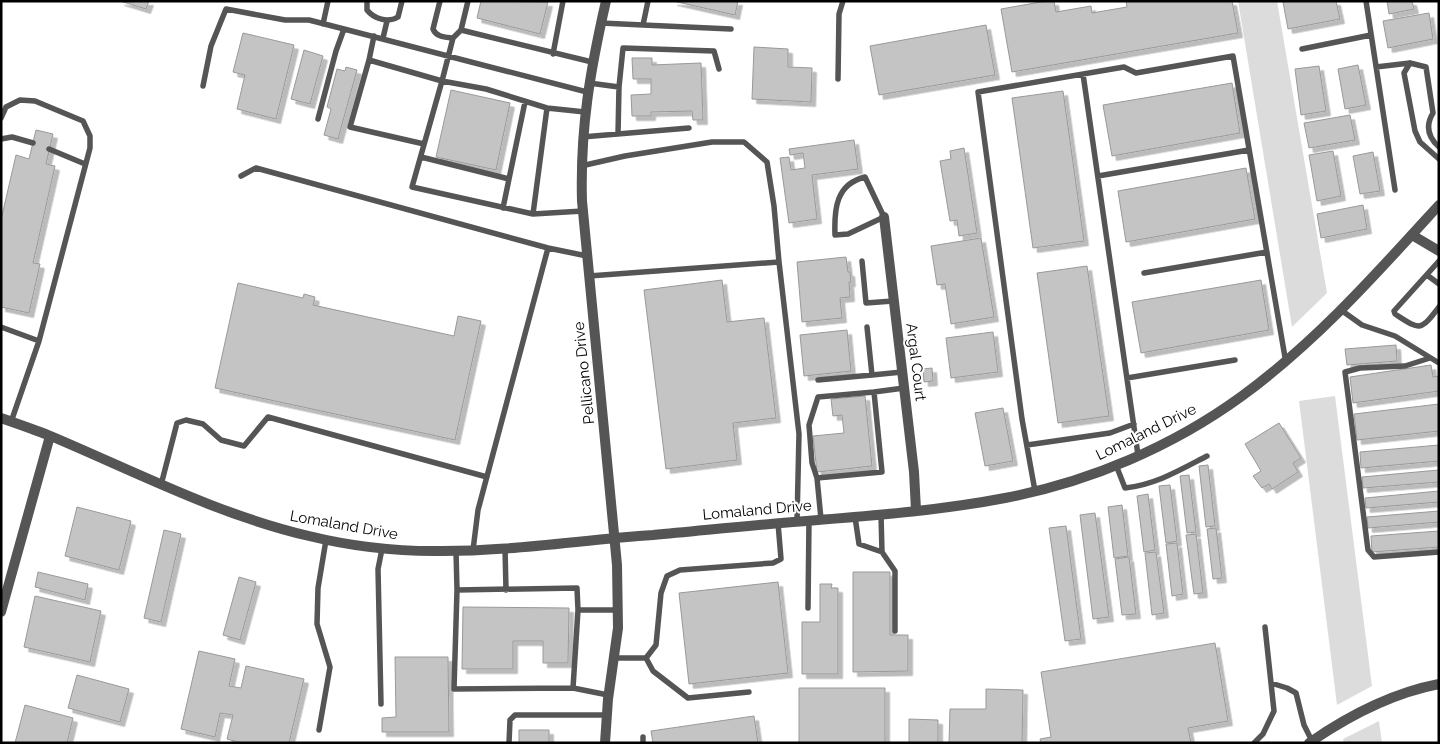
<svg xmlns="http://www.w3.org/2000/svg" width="1440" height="744" font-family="Raleway,sans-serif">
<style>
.green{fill:#dcdcdc}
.building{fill:#c4c4c4;stroke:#999;filter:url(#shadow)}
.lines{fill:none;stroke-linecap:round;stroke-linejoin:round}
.service{stroke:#555;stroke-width:5.5}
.minor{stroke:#555;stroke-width:10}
.tertiary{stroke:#555;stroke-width:10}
.labels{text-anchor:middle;stroke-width:4;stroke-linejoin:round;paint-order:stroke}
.street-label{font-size:15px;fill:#000;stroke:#fff}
</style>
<defs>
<filter id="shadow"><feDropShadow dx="4.5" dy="4.5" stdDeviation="0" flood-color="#0004"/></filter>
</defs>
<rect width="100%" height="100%" fill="#fff"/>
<path class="green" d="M1238 1H1277L1327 293 1292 327Z
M1335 396 1372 686 1337 705 1299 401Z
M1379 721 1382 743H1344L1343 739Z"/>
<path class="building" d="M120 1H149L146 9Z
M481 1 548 2 540 34 477 18Z
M673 1H738L735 15Z
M1046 1H1054L1056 12 1091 6 1092 13 1127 7 1126 1H1232L1238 33 1012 72 1001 9Z
M1288 1H1336L1340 19 1288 29 1283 2Z
M1387 1H1412L1414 9 1389 14Z
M1429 13 1433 39 1388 48 1383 21Z
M986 25 995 75 879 95 870 46Z
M243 33 294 45 276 119 237 109 245 75 233 72Z
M754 47 788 49V67L812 68 811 102 752 99Z
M304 50 323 56 310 104 291 99Z
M632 58H652V65L701 63 703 120H693L692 111 651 112V116H632L631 95 651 94V79H633Z
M1358 65 1366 105 1345 109 1338 69Z
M1319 66 1326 111 1301 115 1295 69Z
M346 67 357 70 338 139 324 135 331 109 327 107 337 69 345 71Z
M1232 83 1240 133 1112 156 1103 105Z
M451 90 510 103 496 170 436 157Z
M1063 91 1084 241 1033 248 1012 98Z
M1350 115 1355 140 1309 148 1304 123Z
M36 130 53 134 46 164 55 166 33 263 40 264 29 313 1 307V220L16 155 29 159Z
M854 140 858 169 812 175 817 219 789 223 780 158 789 157 791 170 805 168 803 153 790 155 789 149Z
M964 148 977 233 959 236 957 220 950 221 940 161 951 159 950 151Z
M1333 151 1341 196 1317 201 1309 155Z
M1373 152 1380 191 1360 194 1353 156Z
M1246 168 1255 219 1126 242 1118 191Z
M1363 205 1367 229 1321 238 1317 214Z
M981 238 994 317 951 324 945 284 937 285 931 246Z
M846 257 848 272H850L851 282H849L850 297 840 298 842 318 802 322 797 262Z
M1087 266 1109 416 1058 423 1037 273Z
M722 280 727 322 764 318 776 418 733 423 737 460 666 469 644 290Z
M1261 280 1269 330 1141 353 1132 302Z
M238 283 303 298 304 294 315 297 313 305 454 336 458 316 481 321 455 440 215 388Z
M847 330 851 371 804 376 800 335Z
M993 332 998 372 951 378 946 338Z
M1396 345 1397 361 1347 365 1345 349Z
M1431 365 1433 377 1439 376V391L1353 403 1350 377Z
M932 368 933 381 924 382 923 369Z
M865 396 872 466 817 472 813 436 844 433 842 415 833 416 831 399Z
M1439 404V431L1357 440 1354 414Z
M1003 408 1013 461 985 466 975 413Z
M1279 423 1301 458 1293 463 1298 472 1272 489 1269 484 1262 488 1253 476 1261 471 1245 444Z
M1439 445V461L1361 468 1360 452Z
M1208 465 1215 526 1206 527 1199 466Z
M1439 470V482L1363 488 1362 477Z
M1189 475 1196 532 1187 533 1180 476Z
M1170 485 1177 541 1166 543 1159 486Z
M1439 491V502L1366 508 1365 498Z
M1148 494 1155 550 1144 552 1137 496Z
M1122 505 1128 556 1114 558 1108 507Z
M77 507 131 521 119 570 65 556Z
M1439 511V522L1368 528 1367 517Z
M1095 513 1109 617 1093 619 1080 515Z
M1066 526 1081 639 1065 641 1049 528Z
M1216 528 1222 578 1213 579 1207 529Z
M164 530 181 534 161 622 144 618Z
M1439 531V547L1372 552 1371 536Z
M1196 534 1203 593 1194 594 1186 535Z
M1177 543 1183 594 1172 596 1166 544Z
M1156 552 1164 613 1152 615 1145 553Z
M1129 557 1136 614 1122 615 1115 559Z
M38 572 88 584 85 600 35 587Z
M853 572H890V635H908V671L853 672Z
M239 577 256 582 240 640 223 635Z
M778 582 788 673 689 684 679 593Z
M820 584H832L831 588H838V674H802V622H820Z
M35 596 101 611 90 662 24 647Z
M463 607 569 608 568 663H543V641H513V669H462Z
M1215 643 1228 721 1188 728 1191 743H1041L1040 739 1051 737 1041 672Z
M199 651 235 659 229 686 241 688 246 666 304 679 289 743H242L227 739 233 715 220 713 215 737 181 729Z
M395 657H448L449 732H382V718L396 717Z
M77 675 129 689 120 722 68 708Z
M799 688H885V743H799Z
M986 689 1023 690 1022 743H949L950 709H986Z
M25 705 73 718 67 743H15Z
M754 716 758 743H653L651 731Z
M909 719 938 720V743H909Z
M519 730H549V743H519Z"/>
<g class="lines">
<path class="service" d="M367 1V10C374 19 388 23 398 17L402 1
M440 1 433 29C436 37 445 37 453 38
M468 1 461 30 592 62
M1366 1 1395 190
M601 23 643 25 648 1
M323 24 328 1
M643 25 731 29
M383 38 387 21
M1302 49 1371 35
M553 54 563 1
M369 60 374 36
M1410 63 1404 73 1415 131 1420 142 1439 159
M1376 67 1410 63 1426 67 1433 113C1425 126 1428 137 1439 147
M1083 74 1138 455
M838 79 839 14 843 1
M589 83 619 87 623 48 714 51 719 69
M203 86 211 46 226 9 285 20H309L344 29
M1 118 6 107 20 100 35 101 83 121 90 136V148L39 341 11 422
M318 119 336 51 344 29 587 92
M618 134 619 87
M582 137 689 128
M1 139 12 137 33 143
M424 144 350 127 369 60 442 81 453 38 461 30
M49 149 85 164
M421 157 509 179 525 102
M581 166 625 156 712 142H744L767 162 774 206 779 262
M241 176 256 168 548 248 587 256
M1098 176 1249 150
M865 177 884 217 848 234 835 235C834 209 836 184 865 177Z
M503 208 509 179
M583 211 533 214 412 187 442 81 486 89 547 108 585 112
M533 214 547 108
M862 261 866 303 893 301
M1439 261 1394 311 1395 314C1420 330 1420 332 1439 307
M1144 273 1267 252
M1427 275 1439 284
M589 276 779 262 799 434 797 522
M1341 310 1362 325 1395 336 1439 363
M1 327 39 341
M1430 358 1405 366 1360 368 1345 372 1368 550 1374 557 1439 552
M872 375 902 372
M1127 378 1235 360
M818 380 872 375 867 327
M1027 445 1110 433 1134 424
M1116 465 1125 488C1155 485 1180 470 1207 456
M817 478 812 463 809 425 818 397 874 392
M161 485 177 423 186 420 203 424 221 440 244 446 268 417 487 477
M1035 491 1022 419 978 92 1124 67 1136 73 1233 56 1286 363
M881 514 882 552 895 571V631
M855 517 859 544 882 552
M821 519 817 478 882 472 874 392 904 388
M505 548 506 590
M473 550 478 510 548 248
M456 551 457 590 577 588 578 610
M457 590 454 689 573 688
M808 608 809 520
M613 658H646L656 645 661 593 667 576 680 570 773 563 781 559 778 523
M646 658 653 671 688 698 749 692
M1271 683 1287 688 1296 693 1304 725 1312 741
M608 695 573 688 578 610H618
M381 704 378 569 382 549
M319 730 330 667 317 624 318 588 326 540
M643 737V743
M509 743 510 720 515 715H607
M1254 743 1263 734 1274 711 1265 627"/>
<path class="minor" d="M884 217 914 472 916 510
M1412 235 1439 251"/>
<path class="tertiary" d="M1 418C18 424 36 430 53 437 138 473 219 515 309 536 350 546 392 551 434 551 507 552 580 540 653 535 708 530 763 524 818 520 880 515 943 510 1005 498 1089 482 1172 447 1242 396 1316 342 1377 273 1439 205
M1 612 50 436
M605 743 608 699 618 628 617 565 582 201C580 129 590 71 606 1
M1309 743C1348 716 1392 693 1439 684"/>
</g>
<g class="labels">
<g class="street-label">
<text transform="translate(916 362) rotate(83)" y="5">Argal Court</text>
<text transform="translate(584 373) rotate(-96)" y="5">Pellicano Drive</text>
<text transform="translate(1146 432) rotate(-26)" y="5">Lomaland Drive</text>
<text transform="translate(757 510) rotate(-5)" y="5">Lomaland Drive</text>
<text transform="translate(344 525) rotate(10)" y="5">Lomaland Drive</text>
</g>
</g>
<rect width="1440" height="744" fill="none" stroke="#000000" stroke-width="5"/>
</svg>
